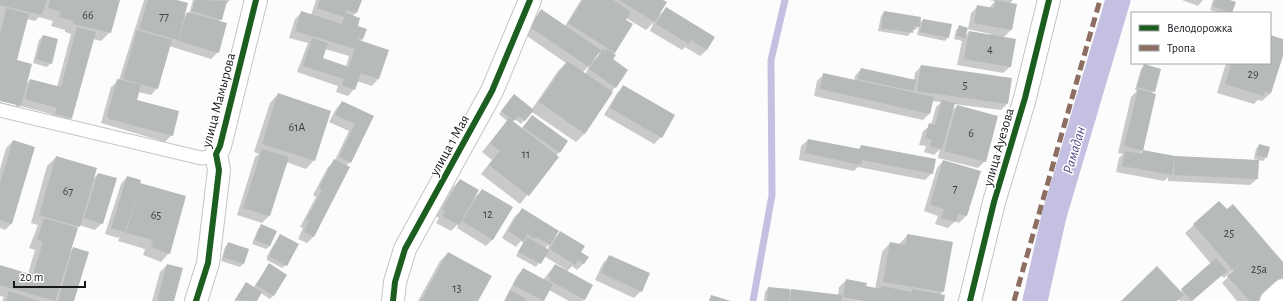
<svg xmlns="http://www.w3.org/2000/svg" width="1283" height="301" font-family="'Alegreya Sans',sans-serif">
<style>
.shadow{fill:#0003;fill-rule:evenodd}
.lines{fill:none;stroke-linecap:round;stroke-linejoin:round}
.stream{stroke:#c4c0e1;stroke-width:7}
.canal{stroke:#c4c0e1;stroke-width:25}
.building{fill:#b6bab8}
.lane-casing{stroke:#c4c4c7;stroke-width:15}
.street-casing{stroke:#c4c4c7;stroke-width:24}
.lane{stroke:#fff;stroke-width:13}
.street{stroke:#fff;stroke-width:22}
.quiet{stroke:#8d6e63;stroke-width:5;stroke-dasharray:10 5;stroke-linecap:butt}
.cycleway-casing{stroke:#fff;stroke-width:8}
.cycleway{stroke:#1b5e20;stroke-width:6}
.labels{text-anchor:middle;stroke-width:3;stroke-linejoin:round;paint-order:stroke}
.number-label{font-size:12px;fill:#404044}
.street-label{font-size:14px;fill:#18171e;stroke:#fff}
.water-label{font-size:15px;font-style:italic;fill:#564c88;stroke:#fff}
</style>
<rect width="100%" height="100%" fill="#fcfcfc"/>
<path class="shadow" d="M0 0H119L110 32 101 41 93 39 72 118 65 125 49 120 51 114 20 106 12 114 0 111V102L16 106V104L0 100ZM39 17 53 21 51 26 65 30V32L71 34 57 87 30 80 25 85 16 61 27 19 35 21Z
M144 0H173L183 17 187 13 189 14 193 0H230L226 4 221 19 218 22V52L211 59 169 46 157 88 151 95 138 92 136 100 172 135 165 142 101 123 111 87 119 80Z
M316 0H360L356 13 353 16 363 39 360 41 388 51 378 79 372 86 357 81 354 89 348 96 336 92 338 86 297 72 308 43 289 38 295 19 302 12 311 15ZM325 49 349 56 346 67 322 59Z
M581 0H662L659 15 666 9 707 50 700 56 685 47 682 50 650 31 654 22 646 30 626 18 612 60 615 87 585 133 576 142 532 112 521 124 515 119 512 122 521 129 532 117 559 152 556 156 558 157 520 204 481 174 492 160 482 152 507 121 499 114 511 99 532 109 558 71 566 63 524 34 541 11 565 26ZM598 53 600 54 594 60V59ZM590 65 585 74 582 73Z
M988 0H1013L1009 4 1011 30 1003 38 1010 67 1003 73 957 65 962 41 954 39 956 30 960 26 968 29 971 13 978 6 989 8 995 1ZM967 29 991 34 990 36 969 32 965 36Z
M1182 0H1203L1198 6Z
M1213 0H1227L1231 12 1220 13 1210 10Z
M884 12 919 23 923 20 948 37 945 41 917 35 919 26 915 30H912L908 36 878 31 881 16Z
M43 36 51 63 47 67 33 63 39 40Z
M1270 36 1283 40V52L1271 93 1262 101 1258 100 1254 104 1217 93 1226 63H1270Z
M1144 65 1154 91 1151 94 1155 95 1141 153 1143 151 1175 157 1258 161 1257 179 1250 185 1168 181V177L1164 181 1116 172 1119 158 1123 154 1118 153 1131 97 1137 91 1135 90 1141 69Z
M921 66 1007 104 1001 110 953 104 951 111 957 106 985 161 978 168 938 158 940 149 934 155 924 152 926 146 919 145 923 131 931 125 936 107 941 102 932 101 930 113 923 120 814 96 817 81 824 74 854 81 855 76 861 69 914 80 915 73Z
M624 86 661 137 654 144 604 115 617 93Z
M278 94 314 160 306 169 286 162 269 216 262 223 237 215 255 157 259 154 254 152 270 103Z
M342 102 373 117 350 162 346 166 349 167 313 237 307 243 298 239 303 228 300 227 316 197 313 195 328 167 335 160 349 131 329 122 336 109Z
M808 140 858 149 862 146 932 173 925 180 858 167 854 171 799 160 801 146Z
M13 141 12 223 5 230 0 228V169L6 148Z
M1259 145 1266 157 1263 161 1254 159 1256 149Z
M56 157 92 180 98 174 102 223 95 230 79 225 77 228 69 252 74 248 73 301H2L4 297 0 296V266L28 274 35 250 29 248 38 225 31 223 47 166Z
M943 161 979 172 966 216 959 223 955 221 948 228 935 224 938 216 924 211 937 168Z
M127 177 138 187 169 253 161 262 143 255 145 249 118 241 120 236 118 238 105 234 121 184Z
M460 180 473 199 482 190 493 239 486 246 457 228 458 224 451 231 436 223 439 218 436 216 453 187Z
M1219 202 1283 264 1259 301H1237L1222 283 1234 271 1233 270 1224 278 1221 275 1192 301H1180L1178 299 1176 301H1122L1180 292 1211 264 1185 233Z
M522 210 553 239 561 232 580 253 584 263 577 270 572 266 566 272 584 299 583 301H569L549 290 543 301H504L517 276 523 269 543 280 555 265 564 271 565 269 544 256 536 267 516 256 523 243 521 241 516 247 502 238 515 216ZM550 243 547 250 545 249Z
M262 225 276 231 270 246 266 249 252 244 258 229Z
M280 235 286 265 282 268 267 260V256Z
M908 235 943 291 940 295 943 301H764L765 292 768 288 788 293 791 290 838 296 839 287 846 280 875 289 882 252 890 243 899 244Z
M229 243 244 263 240 267 221 261 225 247Z
M448 253 477 301H418L440 261Z
M610 256 641 291 634 298 595 280 603 263Z
M167 265 173 301H152L160 272Z
M269 265 273 296 270 299 261 293 256 301H234L246 283 253 288Z"/>
<g class="lines">
<path class="stream" d="M753 301 772 195 771 60 785 0"/>
<path class="canal" d="M1035 301 1054 216 1118 0"/>
</g>
<path class="building" d="M0 0H47L42 15 0 5Z
M50 0H120L111 33 73 24V21L59 17 61 12 48 8Z
M148 0H177L188 3 178 40 139 29Z
M195 0 227 1 222 20 192 11Z
M320 0H362L357 13 346 10 344 17 317 8Z
M583 0H613L631 12 626 20 633 24 615 53 568 23Z
M619 0H663L667 2 655 22Z
M995 0 1017 4 1012 30 974 23 977 5 994 8Z
M1215 0H1230L1236 2 1232 13 1213 6Z
M666 7 715 37 707 50 691 40 689 44 656 24Z
M6 8 29 14 17 60 32 64 21 106 0 101V34Z
M541 9 601 50 589 67 530 27Z
M301 11 342 24 346 13 360 18 358 26 367 29 363 39 359 38 357 44 359 40 389 50 379 79 361 73 355 90 342 85 344 79 303 66 312 38 328 43 323 58 349 67 355 49 295 31Z
M884 11 921 17 920 27 914 26 913 33 881 28Z
M187 12 227 23 219 53 178 41Z
M923 19 952 24 949 38 920 32Z
M959 25 968 28 965 38 956 36Z
M77 27 96 32 72 118 55 114 57 108 25 99 30 79 61 87Z
M137 30 172 40 158 89 123 79Z
M969 31 1016 39 1011 67 964 59Z
M43 35 58 39 52 64 36 59Z
M1270 35 1283 39V56L1271 93 1265 91 1263 96 1225 84 1231 63H1270Z
M603 49 606 51 607 49 616 55 613 59 628 70 616 88 589 69Z
M567 61 613 92 585 134 539 102Z
M1144 64 1161 69 1155 92 1137 87Z
M921 65 1012 78 1008 104 917 91Z
M861 68 916 80 914 91 858 79Z
M823 73 934 97 930 114 820 89Z
M117 79 141 85 137 100 179 111 173 136 109 119 107 116Z
M623 85 675 115 662 138 610 108Z
M1138 89 1156 94 1143 151 1124 146Z
M278 93 331 111 315 161 262 144Z
M514 94 534 110 525 121 519 116 514 121 501 111Z
M942 100 955 103 942 149 930 146 932 140 925 138 929 123 935 125Z
M342 101 374 116 351 163 339 157 355 124 335 115Z
M957 105 998 116 986 162 944 151Z
M532 115 568 141 560 153 523 127Z
M509 118 559 157 529 196 489 165 500 151 490 143Z
M808 139 860 149 861 145 936 159 933 174 862 160 861 165 805 153Z
M13 140 35 147 12 224 0 220V183Z
M1259 144 1270 147 1267 158 1257 155Z
M262 149 289 157 270 216 243 208Z
M1143 150 1175 156 1172 175 1122 166 1125 151 1142 154Z
M56 156 97 168 80 227 39 215Z
M1175 156 1259 160 1258 179 1174 175Z
M334 159 350 167 314 237 304 232 309 221 306 220 322 190 319 188Z
M943 160 981 171 967 216 958 214 956 222 941 218 944 209 930 205Z
M98 173 117 178 103 224 84 218Z
M127 176 141 180 140 183 186 196 170 254 151 247 153 240 126 233 138 191 125 232 111 228Z
M460 179 479 190 459 225 442 216 445 211 442 209Z
M482 189 513 207 493 240 462 221Z
M1219 201 1227 209 1233 204 1283 262V280L1259 301H1250L1227 276 1250 256 1233 270 1193 224Z
M522 208 559 231 550 245 536 237 534 239 527 234 523 241 508 231Z
M44 218 78 228 55 301 0 285V265L33 275 43 242 37 240Z
M261 224 277 231 270 246 255 240Z
M560 231 585 246 581 252 589 257 584 264 578 260 575 265 550 249Z
M280 234 299 244 287 266 270 257V252Z
M907 234 953 242 944 292 883 282 890 242 906 245Z
M527 237 549 250 541 264 518 252Z
M228 242 249 249 244 264 223 257Z
M73 247 89 252 74 301H58Z
M448 252 492 276 478 301H421Z
M609 255 650 273 642 292 601 273Z
M1216 258 1227 271 1192 301 1181 289Z
M269 263 287 275 274 296 256 285Z
M167 264 183 268 174 301H157Z
M555 264 593 285 585 300 549 280 551 278 548 276Z
M1157 266 1184 295 1177 301H1121Z
M523 268 553 284 544 301 513 285Z
M846 279 867 283 866 286 881 289V286L912 292V289L945 295 944 301H864L843 297Z
M246 282 262 292 257 301 235 300Z
M768 287 790 289 789 301H767Z
M791 289 842 295V301H790Z
M510 290 526 299 525 301H505Z
M9 291 39 301H6Z
M711 295 731 301H709Z"/>
<g class="lines">
<g class="lane-casing">
<path id="lane" d="M0 110 201 158 210 157 216 154"/>
</g>
<g class="street-casing">
<path id="street" d="M196 301 208 263 219 170 216 154 220 146 256 0
M393 301 395 282 405 249 492 91 530 0
M970 301 994 202 1025 98 1049 0
M1271 301 1283 290"/>
</g>
<use href="#lane" class="lane"/>
<use href="#street" class="street"/>
<path class="quiet" d="M1014 301 1100 0"/>
<g class="cycleway-casing">
<path id="cycleway" d="M196 301 208 263 219 170 216 154 220 146 256 0
M393 301 395 282 405 249 492 91 530 0
M970 301 994 202 1025 98 1049 0"/>
</g>
<use href="#cycleway" class="cycleway"/>
</g>
<g class="labels">
<g class="number-label">
<text x="88" y="19">66</text>
<text x="164" y="20">77</text>
<text x="990" y="53">4</text>
<text x="1253" y="78">29</text>
<text x="965" y="89">5</text>
<text x="297" y="131">61А</text>
<text x="971" y="137">6</text>
<text x="526" y="158">11</text>
<text x="955" y="192">7</text>
<text x="68" y="195">67</text>
<text x="488" y="218">12</text>
<text x="156" y="219">65</text>
<text x="1229" y="237">25</text>
<text x="1259" y="273">25а</text>
<text x="457" y="292">13</text>
</g>
<g class="street-label">
<text transform="translate(218 100) rotate(-75)" y="5">улица Мамырова</text>
<text transform="translate(449 145) rotate(-61)" y="5">улица 1 Мая</text>
<text transform="translate(998 147) rotate(-74)" y="5">улица Ауезова</text>
</g>
<g class="water-label">
<text transform="translate(1074 150) rotate(-74)" y="5">Рамадан</text>
</g>
</g>
<rect x="1131" y="12" width="140" height="52" fill="#ffffff" stroke="#a3a2a5"/>
<rect x="1139" y="25" width="20" height="6" fill="#1b5e20" stroke="#a3a2a5"/>
<text x="1167" y="32" font-size="12" fill="#18171e">Велодорожка</text>
<rect x="1139" y="45" width="20" height="6" fill="#8d6e63" stroke="#a3a2a5"/>
<text x="1167" y="52" font-size="12" fill="#18171e">Тропа</text>
<path d="M14 281v6h71v-6" fill="none" stroke="#18171e" stroke-width="2"/>
<text x="20" y="281" font-size="12" fill="#18171e" stroke="#ffffff" stroke-width="3" paint-order="stroke">20 m</text>
</svg>
